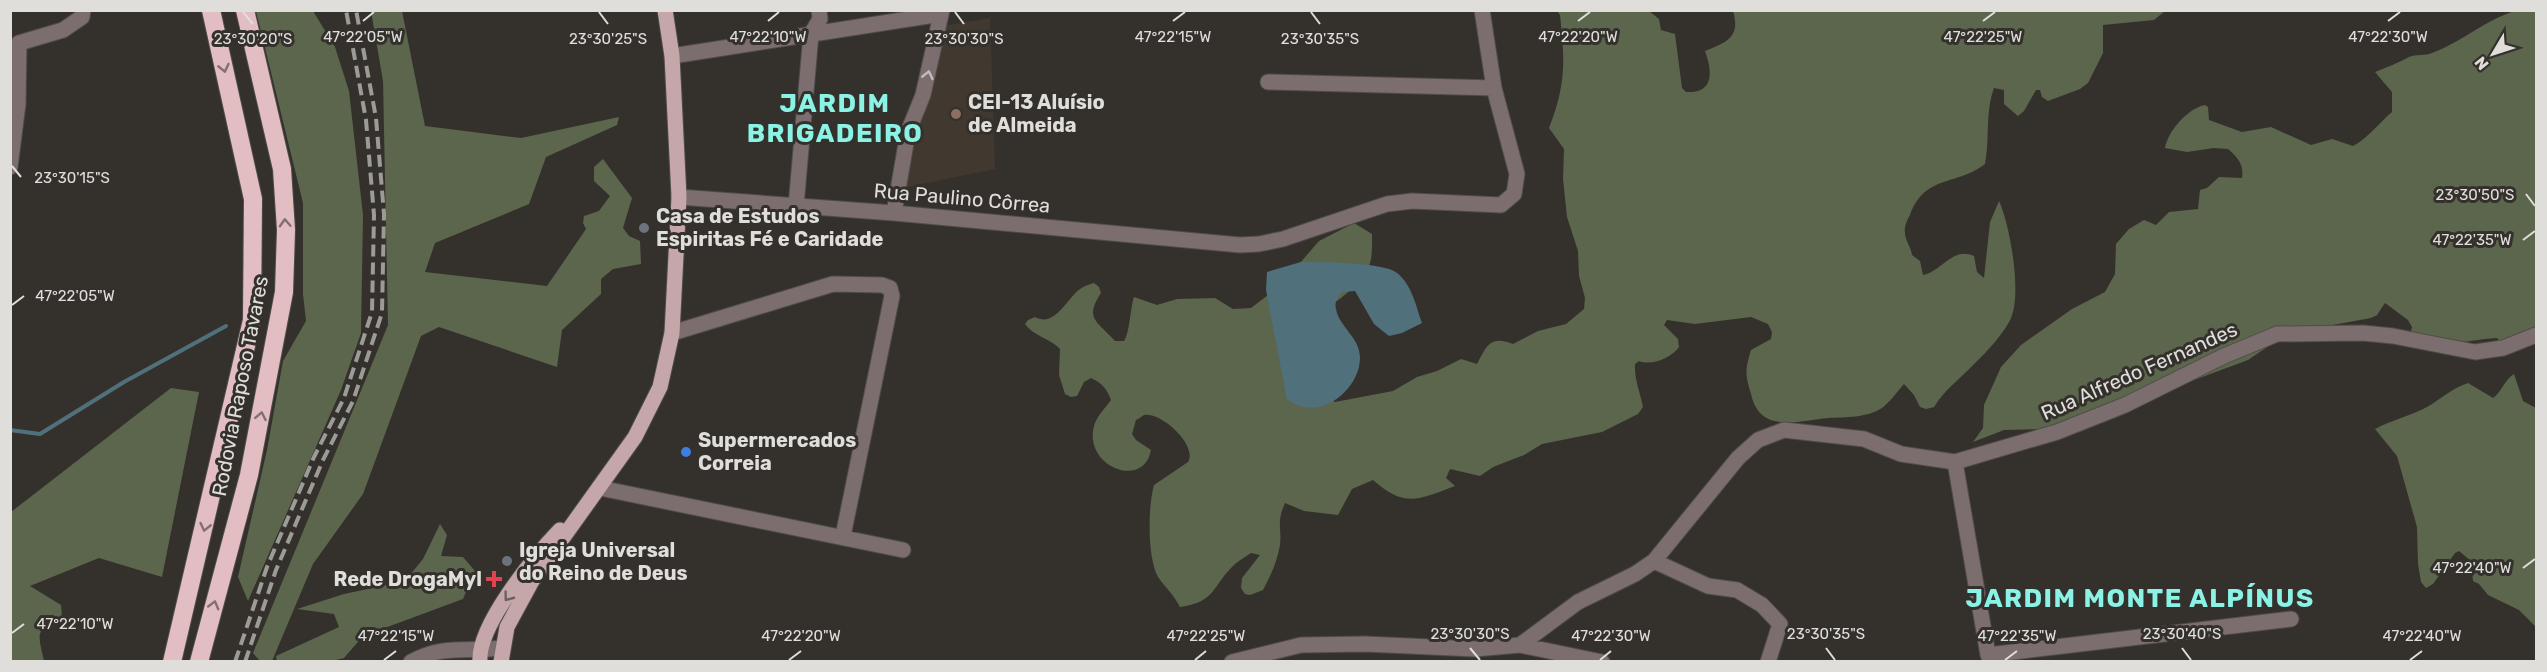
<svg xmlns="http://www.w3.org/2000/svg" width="2547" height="672" font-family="Rubik,sans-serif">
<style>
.built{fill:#413930}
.forest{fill:#5b664c}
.water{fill:#50717c}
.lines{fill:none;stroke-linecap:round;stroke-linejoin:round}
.stream{stroke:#50717c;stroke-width:4}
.minor-casing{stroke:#504d49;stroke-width:17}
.major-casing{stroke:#504d49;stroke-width:17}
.highway-casing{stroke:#504d49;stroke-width:20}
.minor{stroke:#7c6d6e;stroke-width:15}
.major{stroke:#c5a7aa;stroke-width:15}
.highway{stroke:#e2bec2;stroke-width:18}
.rail{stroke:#9d9b97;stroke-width:4;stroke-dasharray:12 6;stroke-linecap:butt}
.oneway{stroke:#827070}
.oneway2{stroke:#c2bcba}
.oneway3{stroke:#6e605f}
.ticks{fill:none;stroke:#e0dedb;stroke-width:2}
.education-dot{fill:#8d6e63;stroke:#34312d;stroke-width:2}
.worship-dot{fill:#6b7280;stroke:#34312d;stroke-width:2}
.shop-dot{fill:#3f7fe0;stroke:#34312d;stroke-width:2}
.health-dot{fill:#e0444e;stroke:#34312d;stroke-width:2}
.labels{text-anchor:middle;stroke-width:6;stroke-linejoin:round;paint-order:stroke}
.poi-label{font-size:20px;font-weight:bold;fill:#e0dedb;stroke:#34312d;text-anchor:start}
.street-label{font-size:20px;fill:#e0dedb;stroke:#34312d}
.district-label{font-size:26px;font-weight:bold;letter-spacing:1.5px;fill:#8af3e6;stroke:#34312d}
.ticks-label{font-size:15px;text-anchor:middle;fill:#e0dedb;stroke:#34312d;stroke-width:6;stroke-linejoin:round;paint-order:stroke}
</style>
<rect width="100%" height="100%" fill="#34312d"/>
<path class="built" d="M990 18 995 169 902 188 943 26Z"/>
<path class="forest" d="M256 11H313L335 47 349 91 363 215 361 333 341 390 248 601 238 577 267 450 283 361 306 321 303 294V203Z
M371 11H402L425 126 521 138 619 117 617 125 546 157 529 204 435 243 425 272 547 286 586 229 583 223 584 216 599 211 610 196 594 181V167L603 159 632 198 623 228 629 236 640 241 641 264 613 269 601 279V294L562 330 557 367 439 327 421 336 363 494 313 564 272 661H260L253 653 388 325 383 81Z
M1557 11H1649L1659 19 1661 30 1675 34 1682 88 1686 92C1715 94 1712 70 1705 51 1726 42 1741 38 1733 11H2165L2154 20 2103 25V53L2088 83 2080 89 2048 101 2042 97 2040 90H2036L2024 111 2018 116 2004 104V90L1994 88C1985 112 1990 139 1985 164 1957 186 1925 174 1910 215 1907 220 1904 227 1905 233 1905 240 1911 247 1912 255L1920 261 1923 275C1941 272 1953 246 1974 256L1977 272 1984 278 1990 222 1999 201C2010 225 2022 293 2011 318 2005 332 1986 353 1974 364 1959 380 1946 388 1934 407L1926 409 1920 407 1914 395 1904 384C1897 392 1890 402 1882 408 1867 418 1845 417 1828 418 1797 421 1760 434 1751 394 1745 374 1745 370 1751 350L1771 339 1772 332 1768 324 1751 317 1695 324 1667 320 1664 325 1678 339 1679 347C1671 358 1652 366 1639 361L1635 364C1634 379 1640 392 1643 407L1638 414 1602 432 1542 444 1524 455 1493 467 1480 476 1450 469 1446 478 1455 486C1418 500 1405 508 1373 480L1352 489 1338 515 1304 511 1285 503C1276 523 1282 527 1280 545 1277 562 1271 575 1263 590L1250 595 1245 594 1241 588 1242 578 1260 555 1251 553C1246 556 1240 560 1235 564 1212 585 1217 602 1180 607 1174 595 1165 587 1158 577 1147 557 1148 506 1154 485L1188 462C1198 446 1162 412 1144 415 1144 415 1137 420 1136 420L1132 434 1136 440 1151 450C1144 491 1080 466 1095 423 1098 415 1106 407 1111 400 1107 389 1102 383 1091 378L1084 382 1077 396 1071 397 1065 394 1059 375 1060 349C1050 338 1033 336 1025 324L1028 320 1035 317C1055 328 1067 298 1080 289 1084 286 1090 284 1094 283L1099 287 1101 293C1084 319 1097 321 1115 341H1124C1130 332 1130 309 1134 297L1157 305 1177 299 1215 298 1233 309 1251 308 1281 285 1319 241 1354 223 1372 234C1372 246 1373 260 1367 271 1358 289 1326 308 1310 321L1317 392 1335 402 1393 391 1417 377 1437 371 1461 359 1477 364C1487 345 1490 335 1513 344L1538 331 1566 324 1584 309 1585 298 1579 276 1578 251 1567 217 1563 179 1564 149 1549 128C1566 85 1565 61 1560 15Z
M2515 11H2536V329L2502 344 2497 338C2468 339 2436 353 2411 331L2412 327 2408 320 2385 303 2377 315 2371 318 2305 330 2282 337 2248 360 2178 386 2085 428 2004 430 1973 442 1983 428 1984 405 2001 367 2021 345 2072 309 2105 292 2115 274 2116 244 2129 229 2144 220 2156 225 2169 212 2198 209 2200 190 2207 188 2219 177 2242 178C2244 164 2238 158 2228 149L2214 148 2187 152 2165 148C2168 131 2188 108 2205 105L2208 107 2209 120 2242 132 2271 127 2311 145 2332 139 2353 146C2367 139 2379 123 2392 112V92L2375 72C2387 67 2398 63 2409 57 2416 54 2425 56 2432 53 2462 42 2485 20 2515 11Z
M2514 374 2523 401 2536 408V627L2519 610 2488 595 2479 584 2473 581 2471 561 2459 551 2455 553 2433 584 2426 588 2421 582 2418 564 2417 527 2397 456 2375 429C2392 420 2410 416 2427 407 2441 399 2452 388 2468 383L2493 398C2502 392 2504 380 2514 374Z
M171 388 199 392 162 577 99 558 30 586 61 605 62 616C34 631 38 633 44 661H11V512Z
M440 524 447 535 441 556 463 557 475 571 463 599 363 636 344 658 332 661H277L276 656 339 627 334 614 297 609 344 594 405 581 423 559Z"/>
<path class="water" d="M1301 262C1320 262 1384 262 1397 273 1412 285 1416 306 1422 323L1402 333 1389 336 1374 324 1355 291 1342 292C1338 297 1334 302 1336 309 1339 327 1360 337 1360 358 1360 385 1330 413 1304 407 1298 406 1292 402 1287 400L1266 290 1267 272Z"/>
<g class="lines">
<path class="stream" d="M10 430 40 434 124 382 226 326"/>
<g class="minor-casing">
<path id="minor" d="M672 56 941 14
M1268 82 1494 88
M10 167 18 104 19 43 63 30 82 17 83 10
M679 197 894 213 1240 245 1259 244 1283 239 1387 204 1412 201 1501 205 1514 194 1517 174 1494 88 1482 10
M796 206 811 34 820 19 819 10
M894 213 908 132 923 95 942 10
M672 333 833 284 882 285 890 288 892 296 843 536
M1955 462 1988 655 2291 619
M600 488 903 550
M1654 561 1708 586 1737 590 1762 605 1780 624 1768 662
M1520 645 1602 662
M411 662C443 644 468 652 502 648
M1232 662 1301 645 1365 644 1475 649 1520 645 1578 602 1635 574 1654 561 1738 458 1758 440 1784 430 1864 439 1901 454 1955 462 2057 432 2125 405 2224 356 2277 334 2363 333 2393 336 2475 352 2503 348 2536 335"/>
</g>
<g class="major-casing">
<path id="major" d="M480 662C477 626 535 556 560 530
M501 662 507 627 532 581 635 437 660 387 672 333 679 197 672 56 665 10"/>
</g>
<g class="highway-casing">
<path id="highway" d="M172 662 252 320 253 199 211 10
M199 662 249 475 284 292 286 230 282 169 245 10"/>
</g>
<use href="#minor" class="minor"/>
<use href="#major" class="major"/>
<use href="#highway" class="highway"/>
<path class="rail" d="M235 662 267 567 314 457 344 398 372 312 374 215 366 120 346 10
M245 662 276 570 323 460 353 401 382 313 384 214 376 118 356 10"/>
</g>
<defs><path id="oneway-chevron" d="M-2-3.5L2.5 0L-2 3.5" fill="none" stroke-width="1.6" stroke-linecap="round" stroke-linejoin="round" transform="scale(1.5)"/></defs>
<g class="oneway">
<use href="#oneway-chevron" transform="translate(224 68) rotate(77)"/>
<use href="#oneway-chevron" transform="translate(285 223) rotate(-93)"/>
<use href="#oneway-chevron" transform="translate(261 416) rotate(-79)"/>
<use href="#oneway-chevron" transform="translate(205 527) rotate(103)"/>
<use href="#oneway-chevron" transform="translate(214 605) rotate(-75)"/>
</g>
<use class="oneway2" href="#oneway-chevron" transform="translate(928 75) rotate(-77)"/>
<use class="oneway3" href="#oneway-chevron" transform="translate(508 597) rotate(127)"/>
<path class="ticks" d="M243 12 253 24M599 12 608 24M955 12 964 24M1311 12 1320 24M363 21 374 12M768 21 779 12M1173 21 1185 12M1578 21 1590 12M1983 21 1995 12M2388 21 2400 12M12 166 21 177M2526 194 2535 206M2523 240 2535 231M12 305 24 296M2523 568 2535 559M12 633 24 624M1470 648 1480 660M1826 648 1835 660M2182 648 2191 660M384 660 396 651M789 660 801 651M1195 660 1206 651M1600 660 1611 651M2005 660 2017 651M2410 660 2422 651"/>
<circle class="education-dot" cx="956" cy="114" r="6"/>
<g class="worship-dot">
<circle cx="644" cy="228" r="6"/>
<circle cx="507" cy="561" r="6"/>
</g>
<circle class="shop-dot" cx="686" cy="452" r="6"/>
<path class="health-dot" d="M491 570h6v6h6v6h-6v6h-6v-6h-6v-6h6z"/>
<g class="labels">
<g class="poi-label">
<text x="968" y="109">CEI-13 Aluísio<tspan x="968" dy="23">de Almeida</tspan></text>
<text x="656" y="223">Casa de Estudos<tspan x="656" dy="23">Espiritas Fé e Caridade</tspan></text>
<text x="698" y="447">Supermercados<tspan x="698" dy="23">Correia</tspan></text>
<text x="519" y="557">Igreja Universal<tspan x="519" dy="23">do Reino de Deus</tspan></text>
<text x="482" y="586" text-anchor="end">Rede DrogaMyl</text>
</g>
<g class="street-label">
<text transform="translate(962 198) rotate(5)" y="7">Rua Paulino Côrrea</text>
<text transform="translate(2139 371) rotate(-24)" y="7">Rua Alfredo Fernandes</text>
<text transform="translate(240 386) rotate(-79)" y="7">Rodovia Raposo Tavares</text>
</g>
<g class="district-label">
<text x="835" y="112">JARDIM<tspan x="835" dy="30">BRIGADEIRO</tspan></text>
<text x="2140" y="607">JARDIM MONTE ALPÍNUS</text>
</g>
</g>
<g class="ticks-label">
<text x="363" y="42">47°22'05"W</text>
<text x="768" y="42">47°22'10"W</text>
<text x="1173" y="42">47°22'15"W</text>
<text x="1578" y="42">47°22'20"W</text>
<text x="1983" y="42">47°22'25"W</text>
<text x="2388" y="42">47°22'30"W</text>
<text x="253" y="44">23°30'20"S</text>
<text x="608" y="44">23°30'25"S</text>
<text x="964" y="44">23°30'30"S</text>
<text x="1320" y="44">23°30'35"S</text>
<text x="72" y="183">23°30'15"S</text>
<text x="2475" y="200">23°30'50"S</text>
<text x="2472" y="245">47°22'35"W</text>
<text x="75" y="301">47°22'05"W</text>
<text x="2472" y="573">47°22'40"W</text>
<text x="75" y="629">47°22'10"W</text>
<text x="1470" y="639">23°30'30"S</text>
<text x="1826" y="639">23°30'35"S</text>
<text x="2182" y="639">23°30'40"S</text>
<text x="396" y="641">47°22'15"W</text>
<text x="801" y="641">47°22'20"W</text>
<text x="1206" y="641">47°22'25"W</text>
<text x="1611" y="641">47°22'30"W</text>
<text x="2017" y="641">47°22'35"W</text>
<text x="2422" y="641">47°22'40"W</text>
</g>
<rect width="2547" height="672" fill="none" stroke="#e0dedb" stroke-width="24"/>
<g transform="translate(2493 54) rotate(231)" stroke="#34312d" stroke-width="4.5" paint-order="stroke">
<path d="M0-4.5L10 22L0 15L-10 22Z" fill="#e0dedb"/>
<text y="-9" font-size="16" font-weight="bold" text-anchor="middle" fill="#e0dedb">N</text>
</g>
</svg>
